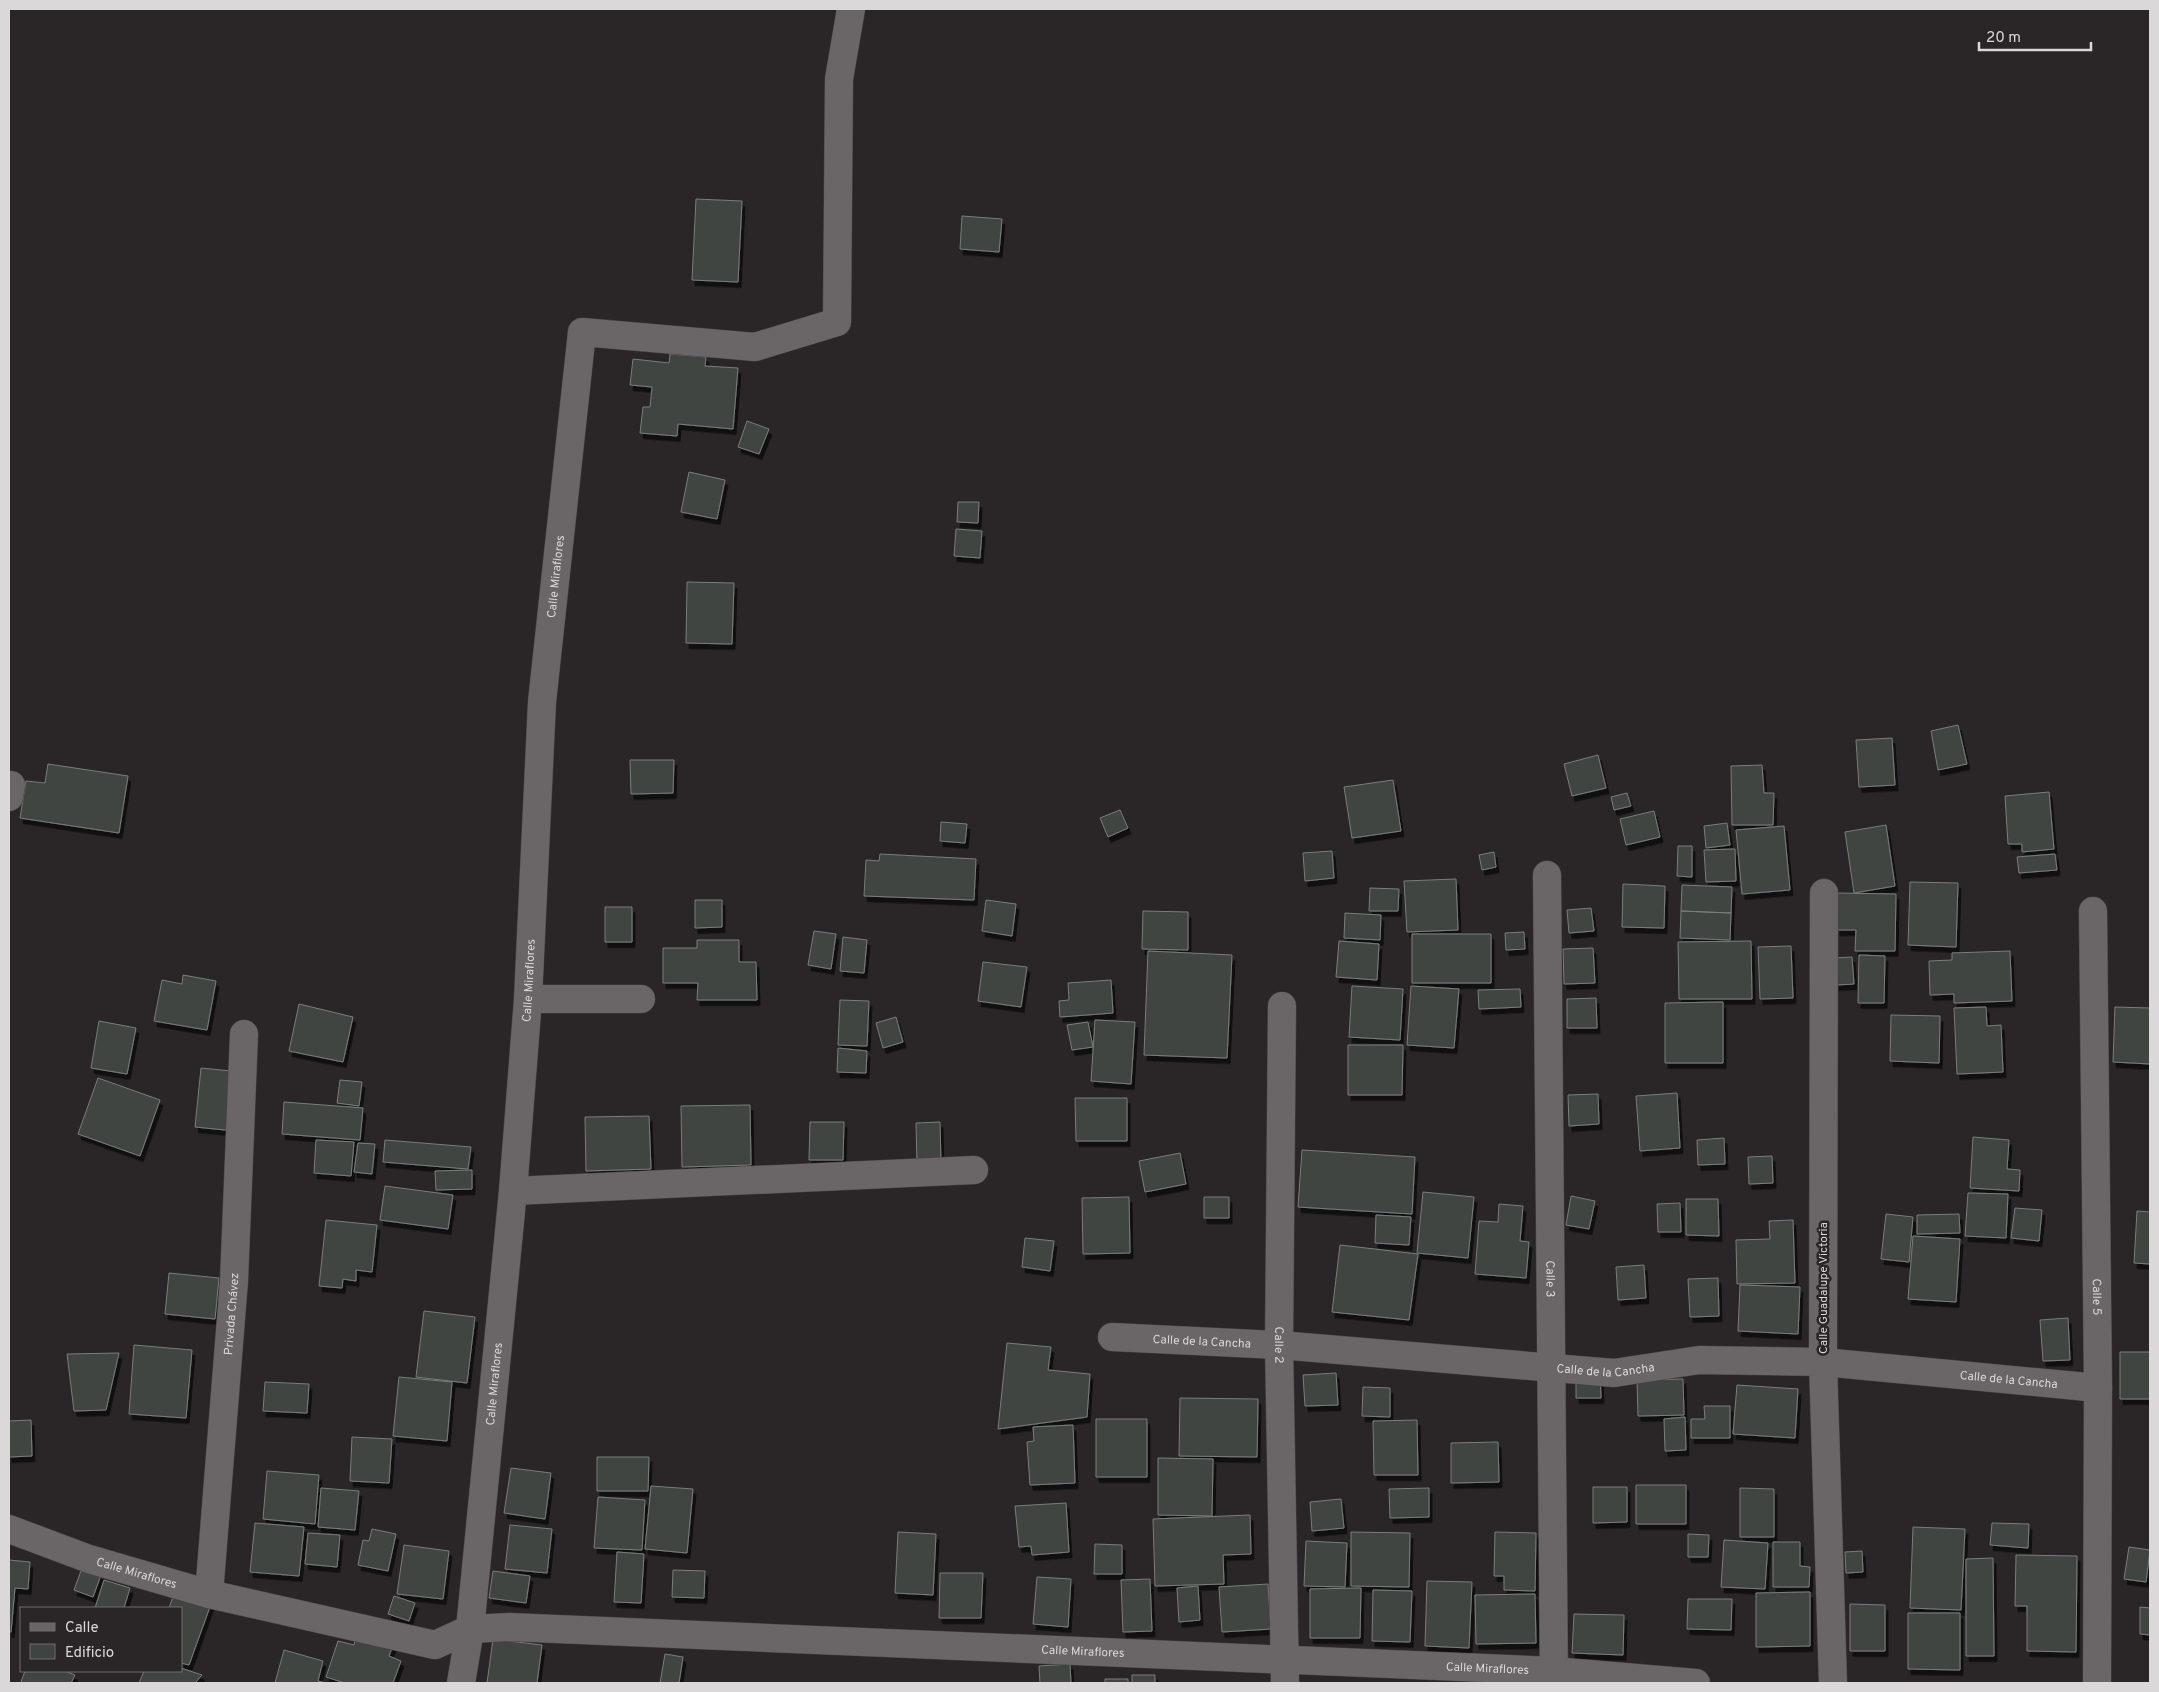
<svg xmlns="http://www.w3.org/2000/svg" width="2159" height="1692" font-family="Overpass,sans-serif">
<style>
.building{fill:#3f4442;stroke:#787e7c;filter:url(#shadow)}
.lines{fill:none;stroke-linecap:round;stroke-linejoin:round}
.street-casing{stroke:#474344;stroke-width:29}
.street{stroke:#6a6567;stroke-width:28}
.labels{text-anchor:middle;stroke-width:5;stroke-linejoin:round;paint-order:stroke}
.street-label{font-size:12px;fill:#dbd8d9;stroke:#2a2627}
</style>
<defs>
<filter id="shadow"><feDropShadow dx="3" dy="5.5" stdDeviation="0" flood-color="#0009"/></filter>
</defs>
<rect width="100%" height="100%" fill="#2a2627"/>
<path class="building" d="M696 199 742 201 738 282 692 280Z
M962 216 1002 219 999 252 960 249Z
M670 354 706 357 705 366 738 368 733 429 678 424 677 436 640 433 643 407H650L652 387 630 385 633 359 669 363Z
M747 421 769 429 759 454 738 447Z
M689 472 725 480 717 519 681 512Z
M958 502H979L978 523 957 522Z
M956 529 982 531 980 558 954 556Z
M687 582 734 583 732 644 686 643Z
M1958 725 1967 764 1938 770 1931 731Z
M1892 738 1895 785 1859 787 1856 740Z
M1598 755 1606 788 1572 796 1564 764Z
M630 760H674L673 793 631 794Z
M48 764 128 776 119 833 20 818 26 781 45 783Z
M1762 765 1764 793H1774L1773 825H1732L1731 766Z
M1393 780 1401 831 1352 838 1344 787Z
M2049 792 2054 849 2022 852V844H2008L2005 796Z
M1627 793 1631 806 1614 810 1611 797Z
M1120 810 1128 828 1108 837 1100 818Z
M1654 811 1660 837 1626 845 1620 819Z
M941 822 967 824 965 843 940 841Z
M1727 823 1730 845 1706 848 1704 826Z
M1886 825 1895 886 1854 893 1845 832Z
M1784 826 1790 890 1742 894 1736 830Z
M1678 846H1692V877L1677 876Z
M1735 849 1736 881 1706 882 1704 850Z
M1332 851 1334 878 1305 881 1303 853Z
M1494 852 1496 867 1482 870 1479 855Z
M880 854 976 859 974 900 864 896 866 860 879 861Z
M2055 854 2057 870 2019 873 2017 857Z
M1456 879 1458 930 1407 932 1404 881Z
M1910 882 1958 883 1956 947 1908 945Z
M1623 884 1665 886 1664 928 1622 927Z
M1682 885 1732 887 1731 913 1681 911Z
M1370 888 1399 889 1398 911H1369Z
M1837 893 1896 894 1895 951H1855L1856 930H1837Z
M695 900H722V927L695 928Z
M986 900 1016 904 1012 936 982 931Z
M605 907H632V942H605Z
M1591 908 1594 931 1569 933 1567 910Z
M1143 911 1188 912V950L1142 949Z
M1681 911 1731 913 1730 940 1680 938Z
M1345 913 1381 915 1380 940 1344 938Z
M814 931 836 934 831 969 808 965Z
M1524 932 1525 949 1506 950 1505 933Z
M1412 934H1491V983H1412Z
M843 937 867 940 864 973 840 971Z
M697 940H739V962H756L757 1000H697L698 983H663V948H697Z
M1339 941 1379 944 1377 980 1336 977Z
M1751 941 1752 999H1679L1678 942Z
M1791 946 1793 998 1760 999 1758 947Z
M1593 948 1595 983 1564 984 1563 949Z
M1148 951 1232 955 1227 1058 1144 1055Z
M2010 951 2012 1001 1954 1003V994L1930 995 1929 961 1952 960V953Z
M1859 955 1885 956 1884 1003H1858Z
M1852 957 1854 984 1836 985 1834 958Z
M983 962 1027 967 1021 1007 978 1001Z
M183 975 216 981 207 1030 154 1021 162 980 182 984Z
M1111 980 1113 1013 1060 1017 1059 1001 1069 1000 1068 983Z
M1352 986 1403 989 1400 1040 1349 1037Z
M1411 986 1459 989 1454 1048 1407 1045Z
M1520 989 1521 1007 1479 1009 1478 990Z
M1596 998 1597 1028H1567V999Z
M840 1000 869 1001 867 1046 838 1045Z
M1723 1002V1063H1665V1003Z
M299 1004 353 1017 343 1062 289 1051Z
M1986 1007 1987 1026 2001 1025 2003 1072 1957 1074 1954 1008Z
M2115 1007 2150 1008V1064L2113 1062Z
M1891 1015 1940 1016 1939 1063 1890 1061Z
M896 1017 903 1042 883 1048 876 1023Z
M1095 1020 1135 1022 1131 1084 1091 1081Z
M99 1021 136 1028 127 1074 91 1068Z
M1088 1022 1093 1047 1072 1050 1067 1025Z
M1348 1045H1403L1402 1095H1348Z
M838 1048 867 1051 866 1073 837 1072Z
M201 1068 241 1072 235 1131 195 1127Z
M98 1078 160 1100 140 1156 78 1134Z
M340 1080 362 1082 359 1106 337 1103Z
M1677 1093 1680 1148 1640 1151 1636 1096Z
M1598 1094 1599 1124 1569 1126 1568 1095Z
M1075 1098H1127V1141H1076Z
M284 1102 363 1108 360 1140 282 1134Z
M750 1105 751 1165 682 1167 681 1106Z
M649 1116 651 1169 586 1171 585 1117Z
M810 1122H844L843 1160H809Z
M940 1122 941 1165 917 1166 916 1123Z
M1973 1137 2009 1140 2007 1169 2020 1170 2019 1191 1970 1188Z
M1724 1138 1725 1164 1698 1165 1697 1140Z
M316 1140 354 1142 351 1176 314 1173Z
M385 1140 471 1147 468 1169 383 1162Z
M358 1143 375 1144 372 1174 354 1172Z
M1302 1150 1415 1157 1412 1214 1298 1207Z
M1180 1153 1186 1184 1145 1192 1139 1161Z
M1772 1156 1773 1183 1749 1184 1748 1157Z
M472 1170V1189L436 1190 435 1171Z
M385 1186 453 1195 448 1229 380 1220Z
M1423 1192 1474 1197 1468 1258 1417 1253Z
M1968 1193 2008 1194 2006 1238 1965 1236Z
M1571 1196 1595 1201 1589 1229 1566 1225Z
M1129 1197 1130 1253 1083 1254 1082 1198Z
M1204 1197H1229V1218H1204Z
M1686 1199H1718L1719 1236 1686 1235Z
M1680 1203 1681 1232H1658L1657 1204Z
M1499 1204 1523 1206 1520 1241 1529 1242 1526 1278 1475 1274 1479 1221 1498 1222Z
M2015 1208 2042 1210 2039 1241 2011 1238Z
M2137 1211 2150 1212V1264L2134 1263Z
M1886 1214 1913 1217 1909 1262 1881 1259Z
M1959 1214 1960 1233 1917 1234V1215Z
M1376 1215 1411 1217 1409 1245 1375 1243Z
M326 1220 377 1225 372 1272 356 1270V1281L343 1279 342 1288 319 1286Z
M1793 1220 1795 1283 1737 1284 1736 1240 1770 1239 1769 1221Z
M1913 1236 1960 1239 1956 1302 1908 1299Z
M1025 1238 1054 1241 1050 1271 1022 1267Z
M1340 1245 1418 1254 1409 1320 1332 1312Z
M1644 1265 1646 1298 1618 1300 1616 1267Z
M169 1273 219 1278 215 1319 165 1314Z
M1718 1278 1719 1316 1690 1317 1688 1279Z
M1740 1285 1800 1287 1798 1334 1738 1331Z
M424 1311 475 1317 467 1383 416 1377Z
M2068 1318 2070 1360 2043 1361 2040 1320Z
M1007 1343 1051 1347 1048 1370 1090 1374 1087 1417 998 1429Z
M134 1345 192 1350 186 1418 129 1414Z
M2120 1352H2150V1399H2120Z
M119 1353 106 1410 74 1411 67 1354Z
M1600 1372 1601 1398H1576V1373Z
M1336 1373 1338 1405 1305 1406 1303 1375Z
M399 1377 452 1382 447 1441 393 1436Z
M1683 1379 1684 1415 1638 1416 1637 1380Z
M265 1382 309 1384 307 1413 263 1411Z
M1737 1385 1798 1389 1795 1438 1733 1434Z
M1363 1387 1390 1388V1417L1362 1416Z
M1180 1398 1258 1399 1257 1457 1179 1456Z
M1704 1406H1730V1438H1691V1419H1705Z
M1685 1417 1686 1450 1665 1451 1664 1419Z
M1096 1419H1147V1477H1096Z
M31 1420 32 1456 9 1457V1421Z
M1417 1420 1418 1475H1374L1373 1421Z
M1073 1425 1075 1483 1030 1485 1027 1442 1034 1441 1033 1427Z
M352 1437 392 1439 389 1483 350 1481Z
M1498 1442 1499 1482 1451 1483V1443Z
M597 1457H649L648 1491H597Z
M1158 1458 1213 1459 1212 1516 1158 1515Z
M511 1468 551 1473 545 1519 504 1513Z
M267 1471 319 1475 315 1524 263 1519Z
M1636 1485H1686V1524H1636Z
M651 1486 693 1489 687 1553 645 1549Z
M1593 1487H1627V1522L1593 1523Z
M321 1488 359 1491 355 1530 318 1527Z
M1429 1488V1517L1390 1518 1389 1489Z
M1740 1488 1774 1489V1537H1740Z
M598 1497 645 1500 642 1550 594 1548Z
M1341 1499 1344 1528 1312 1531 1310 1502Z
M1066 1503 1069 1552 1032 1555 1031 1546 1019 1547 1015 1506Z
M1250 1515 1251 1554 1223 1555 1224 1584 1155 1586 1153 1519Z
M255 1523 304 1527 299 1576 250 1572Z
M1992 1523 2029 1524 2028 1548 1990 1545Z
M510 1525 552 1529 547 1573 505 1569Z
M1913 1527 1965 1529 1961 1610 1910 1608Z
M372 1529 396 1534 388 1571 358 1565 363 1540 369 1541Z
M898 1532 936 1534 933 1595 895 1593Z
M1351 1532 1410 1533 1409 1587 1351 1586Z
M1495 1532 1536 1533 1535 1591 1504 1590V1576H1494Z
M308 1533 340 1535 337 1567 305 1564Z
M1688 1534 1709 1535 1708 1557H1688Z
M1724 1540 1768 1543 1765 1589 1721 1587Z
M1306 1541 1347 1543 1345 1587 1304 1586Z
M1773 1542H1800V1566L1810 1567 1809 1587H1773Z
M1095 1544 1122 1545V1574H1094Z
M404 1545 449 1551 443 1599 397 1594Z
M2129 1547 2150 1550 2146 1582 2124 1579Z
M1862 1551 1863 1572 1846 1573 1845 1552Z
M617 1552 644 1554 641 1603 614 1602Z
M2016 1555 2077 1556 2076 1652 2027 1651V1606H2015Z
M1993 1558 1994 1656H1966V1559Z
M9 1560 30 1562 28 1589 15 1588 11 1632H9Z
M82 1568 101 1575 93 1597 74 1590Z
M673 1570 705 1571 704 1598 672 1597Z
M493 1571 530 1576 526 1603 489 1598Z
M940 1573H983L981 1618H939Z
M1037 1577 1071 1579 1068 1627 1033 1624Z
M1150 1579 1152 1631 1123 1632 1121 1580Z
M104 1580 130 1588 124 1608H95Z
M1427 1581 1472 1582 1469 1648 1425 1646Z
M1268 1584 1271 1629 1222 1632 1219 1587Z
M1198 1586 1200 1620 1179 1622 1177 1588Z
M1361 1588 1360 1638H1310V1589Z
M1373 1590 1412 1591 1410 1642 1372 1641Z
M175 1591 211 1604 189 1665 181 1663V1608H169Z
M1810 1592V1646L1756 1647V1593Z
M1535 1594 1536 1643 1476 1644 1475 1595Z
M394 1596 415 1603 409 1621 388 1614Z
M1688 1599H1732L1731 1630 1687 1629Z
M1850 1604 1885 1605V1651H1850Z
M2140 1607 2150 1608V1635L2140 1634Z
M1908 1613H1960V1670L1908 1669Z
M1574 1614 1624 1615 1623 1655 1572 1653Z
M357 1633 393 1645 389 1656 401 1661 393 1683H345L326 1677 338 1641 354 1645Z
M493 1639 542 1645 537 1683H487Z
M284 1650 323 1661 318 1681 326 1683H275Z
M665 1654 683 1657 679 1683H660Z
M1070 1664 1071 1683H1040L1039 1666Z
M181 1668 202 1675 195 1683H139L144 1671H181Z
M25 1671H65L75 1675 71 1683H23L21 1682Z
M1132 1675H1155V1683H1132Z
M1105 1679H1128V1683H1105Z"/>
<g class="lines">
<g class="street-casing">
<g id="street">
<path d="M9 797 11 785"/>
<path id="s1" d="M1547 875 1554 1683"/>
<path d="M1824 893 1823 1362 1833 1683"/>
<path id="s2" d="M2093 911 2098 1388 2097 1683"/>
<path d="M528 999H641"/>
<path id="s3" d="M1282 1006 1279 1345 1285 1683"/>
<path d="M513 1191 974 1170"/>
<path id="s4" d="M1112 1337 1279 1345 1614 1373 1699 1360 1823 1362 2098 1388"/>
<path id="s5" d="M9 1529 89 1559 209 1594 435 1645 470 1629 509 1627 1553 1671 1696 1683"/>
<path id="s6" d="M209 1594 234 1281 244 1034"/>
<path id="s7" d="M461 1683 470 1629 513 1191 528 999 542 702 582 332 755 347 837 322 839 79 851 9"/>
</g>
</g>
<use href="#street" class="street"/>
</g>
<g class="labels">
<g class="street-label">
<text dy="4" stroke="none"><textPath href="#s7" startOffset="1111">Calle Miraflores</textPath></text>
<text dy="4" stroke="none"><textPath href="#s7" startOffset="706">Calle Miraflores</textPath></text>
<text dy="4" stroke="none"><textPath href="#s1" startOffset="404">Calle 3</textPath></text>
<text transform="translate(1823 1288) rotate(-90)" y="4">Calle Guadalupe Victoria</text>
<text dy="4" stroke="none"><textPath href="#s2" startOffset="386">Calle 5</textPath></text>
<text dy="4" stroke="none"><textPath href="#s6" startOffset="281">Privada Chávez</textPath></text>
<text dy="4" stroke="none"><textPath href="#s4" startOffset="90">Calle de la Cancha</textPath></text>
<text dy="4" stroke="none"><textPath href="#s3" startOffset="339">Calle 2</textPath></text>
<text dy="4" stroke="none"><textPath href="#s4" startOffset="495">Calle de la Cancha</textPath></text>
<text dy="4" stroke="none"><textPath href="#s4" startOffset="900">Calle de la Cancha</textPath></text>
<text dy="4" stroke="none"><textPath href="#s7" startOffset="301">Calle Miraflores</textPath></text>
<text dy="4" stroke="none"><textPath href="#s5" startOffset="135">Calle Miraflores</textPath></text>
<text dy="4" stroke="none"><textPath href="#s5" startOffset="1094">Calle Miraflores</textPath></text>
<text dy="4" stroke="none"><textPath href="#s5" startOffset="1499">Calle Miraflores</textPath></text>
</g>
</g>
<rect width="2159" height="1692" fill="none" stroke="#dbd8d9" stroke-width="20"/>
<rect x="20" y="1607" width="162" height="65" fill="#2a2627" stroke="#716d6e"/>
<rect x="30" y="1623" width="25" height="8" fill="#6a6567" stroke="#716d6e"/>
<text x="65" y="1632" font-size="15" fill="#dbd8d9">Calle</text>
<rect x="30" y="1644" width="25" height="15" fill="#3f4442" stroke="#716d6e"/>
<text x="65" y="1657" font-size="15" fill="#dbd8d9">Edificio</text>
<path d="M1979 42v8h112v-8" fill="none" stroke="#dbd8d9" stroke-width="2.5"/>
<text x="1986" y="42" font-size="15" fill="#dbd8d9" stroke="#2a2627" stroke-width="4" paint-order="stroke">20 m</text>
</svg>
